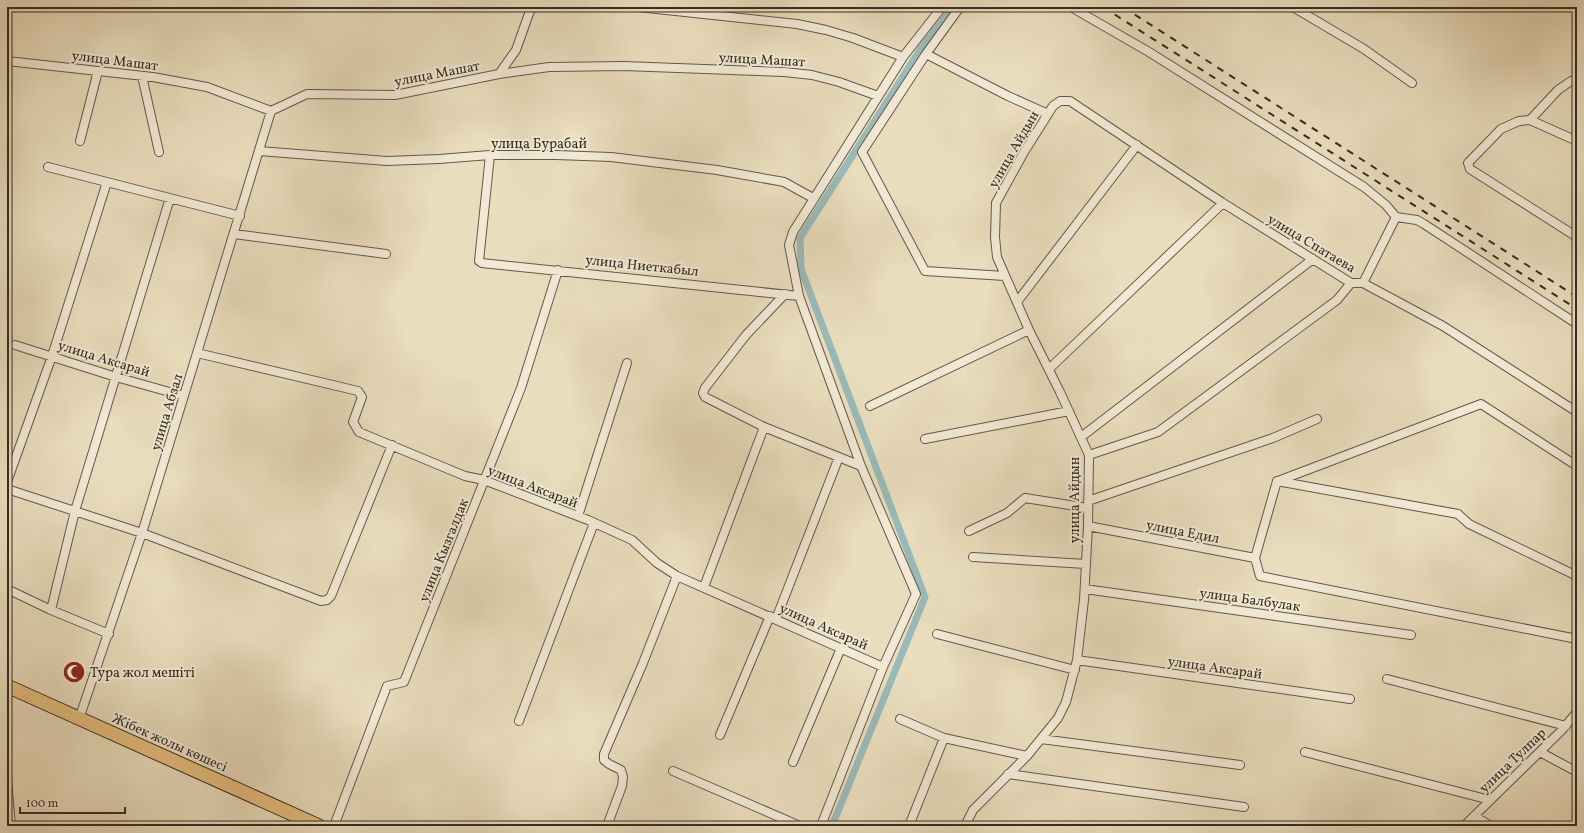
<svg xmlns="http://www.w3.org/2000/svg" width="1584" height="833" font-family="Vollkorn,serif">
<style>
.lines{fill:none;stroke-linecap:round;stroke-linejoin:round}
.canal{stroke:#99bab8;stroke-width:7}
.minor-casing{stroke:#63584a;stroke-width:10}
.primary-casing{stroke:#362c24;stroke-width:15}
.minor{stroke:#f1e9d4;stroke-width:8}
.primary{stroke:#e4be7e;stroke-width:13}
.rail{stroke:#362c24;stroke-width:2;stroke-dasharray:7 7;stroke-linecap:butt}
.labels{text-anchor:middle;stroke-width:4;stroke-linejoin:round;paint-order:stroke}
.street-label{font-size:14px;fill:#362c24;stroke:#f1e9d4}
.poi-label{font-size:14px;fill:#362c24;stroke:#f1e9d4;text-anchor:start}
</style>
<rect width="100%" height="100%" fill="#e9ddbd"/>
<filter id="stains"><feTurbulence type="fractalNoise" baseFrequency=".005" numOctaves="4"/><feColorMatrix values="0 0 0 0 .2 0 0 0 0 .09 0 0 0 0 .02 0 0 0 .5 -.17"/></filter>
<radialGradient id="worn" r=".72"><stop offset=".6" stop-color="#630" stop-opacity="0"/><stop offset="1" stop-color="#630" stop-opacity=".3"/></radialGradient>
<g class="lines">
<path class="canal" d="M832 826 925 597 801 269 800 238 922 47 953 7"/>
<g class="minor-casing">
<path id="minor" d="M638 7 797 24 826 30 853 38 903 57
M960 7 926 54 862 152 925 271 1005 276
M1071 7 1149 52 1364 187 1386 205 1396 217 1417 220 1424 224 1577 324
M1293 7 1364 49 1412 83
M926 54 1008 96 1048 114
M7 61 153 77 207 87 271 111 307 94 395 95 499 74 549 67 624 66 784 72 812 75 839 82 878 96
M499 74 516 50 531 8 536 7
M142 76 159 152
M1530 120 1558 90 1571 81 1577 82
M80 141 98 71
M1577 141 1530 120 1519 121 1501 129 1468 163 1470 169 1577 237
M259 151 387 161 439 159 490 155H556L611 157 717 170 784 182 813 198
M490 155 479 261 482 263 799 296
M48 167 240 216
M234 234 386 254
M1363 283 1396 217
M785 294 746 335 705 388 703 393 705 397 764 427 861 466
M1017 302 1137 145
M15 345 116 377 184 396
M197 353 358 391 362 397 353 422 359 432 465 476 484 480 588 520 632 540 657 563 677 576 883 667
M1049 369 1223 203
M870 406 1029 330
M1081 437 1313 259
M925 439 1069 411
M1089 455 1158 432 1337 300 1351 283
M1278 481 1481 404 1577 466
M7 482 52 356 107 182
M7 489 142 533 321 601 327 600 331 596 392 445
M1088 501 1273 438 1317 419
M578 516 627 363
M1088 526 1255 558 1260 576 1577 639
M969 531 1007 513 1025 498 1088 508
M973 557 1086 564
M1255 558 1277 481 1458 514 1469 524 1577 576
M704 587 764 427
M7 589 51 610 109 634
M1085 589 1411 635
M51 610 75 511 170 198
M776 619 839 457
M937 634 1075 670
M1077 660 1350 699
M1387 679 1566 726
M79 719 142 533 271 111
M900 719 944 738 1027 756
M519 721 594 523
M720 735 770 616
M1041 739 1240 765
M1305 752 1490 800
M1540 752 1577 772
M793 762 841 648
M673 771 800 826
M1008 774 1244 807
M7 780 11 826
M1474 816 1491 826
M334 826 387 686 404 682 521 388 558 270
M607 826 622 786 623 777 621 770 609 764 604 760V754L643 663 677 576
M821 826 883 667 916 594 861 466 799 296 789 245 793 232 903 57 942 7
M909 826 944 738
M965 826 973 810 1027 756 1058 718 1066 702 1077 660 1084 600 1088 526 1089 455 1060 392 1029 330 997 257 995 237 996 203 1024 152 1053 106 1060 101H1070L1223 203 1351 283H1363L1443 326 1577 412
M1464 826 1562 730 1577 712"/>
</g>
<g class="primary-casing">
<path id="primary" d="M7 686 319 826"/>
</g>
<use href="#minor" class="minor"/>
<use href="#primary" class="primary"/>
<path class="rail" d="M1103 7 1577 309
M1123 7 1577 297"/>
</g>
<defs>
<g id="mosque-disc" transform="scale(1.15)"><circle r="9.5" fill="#8f2418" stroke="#f1e9d4"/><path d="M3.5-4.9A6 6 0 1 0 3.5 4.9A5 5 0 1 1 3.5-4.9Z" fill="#fff"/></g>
</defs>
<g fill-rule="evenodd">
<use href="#mosque-disc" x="74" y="672"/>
</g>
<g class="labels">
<g class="street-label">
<text transform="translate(762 59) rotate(3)" y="5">улица Машат</text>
<text transform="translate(115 60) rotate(7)" y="5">улица Машат</text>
<text transform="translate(437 73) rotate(-11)" y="5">улица Машат</text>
<text x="539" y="148">улица Бурабай</text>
<text transform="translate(1013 149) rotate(-60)" y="5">улица Айдын</text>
<text transform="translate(1312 243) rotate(31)" y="5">улица Спатаева</text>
<text transform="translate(642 265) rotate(6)" y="5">улица Ниеткабыл</text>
<text transform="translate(104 358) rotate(17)" y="5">улица Аксарай</text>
<text transform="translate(166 412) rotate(-73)" y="5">улица Абзал</text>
<text transform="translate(533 486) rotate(21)" y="5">улица Аксарай</text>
<text transform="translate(1074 500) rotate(-90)" y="5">улица Айдын</text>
<text transform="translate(1183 531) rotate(11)" y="5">улица Едил</text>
<text transform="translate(443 550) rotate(-68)" y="5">улица Кызгалдак</text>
<text transform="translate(1250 599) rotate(8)" y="5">улица Балбулак</text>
<text transform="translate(824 626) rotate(24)" y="5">улица Аксарай</text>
<text transform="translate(1215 667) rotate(8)" y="5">улица Аксарай</text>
<text transform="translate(170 742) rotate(24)" y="5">Жібек жолы көшесі</text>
<text transform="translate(1512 760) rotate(-44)" y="5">улица Тулпар</text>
</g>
<g class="poi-label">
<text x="90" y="677">Тура жол мешіті</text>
</g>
</g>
<rect width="1584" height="833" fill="none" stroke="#e9ddbd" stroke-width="24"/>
<rect x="8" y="8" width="1568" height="817" fill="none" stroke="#362c24" stroke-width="2"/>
<rect x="12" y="12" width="1560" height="809" fill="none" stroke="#362c24"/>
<path d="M20 807v6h105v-6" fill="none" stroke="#362c24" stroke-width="2"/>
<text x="26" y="807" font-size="12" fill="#362c24" stroke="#f1e9d4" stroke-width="3" paint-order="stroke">100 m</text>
<rect width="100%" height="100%" filter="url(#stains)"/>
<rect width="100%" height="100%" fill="url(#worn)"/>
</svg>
